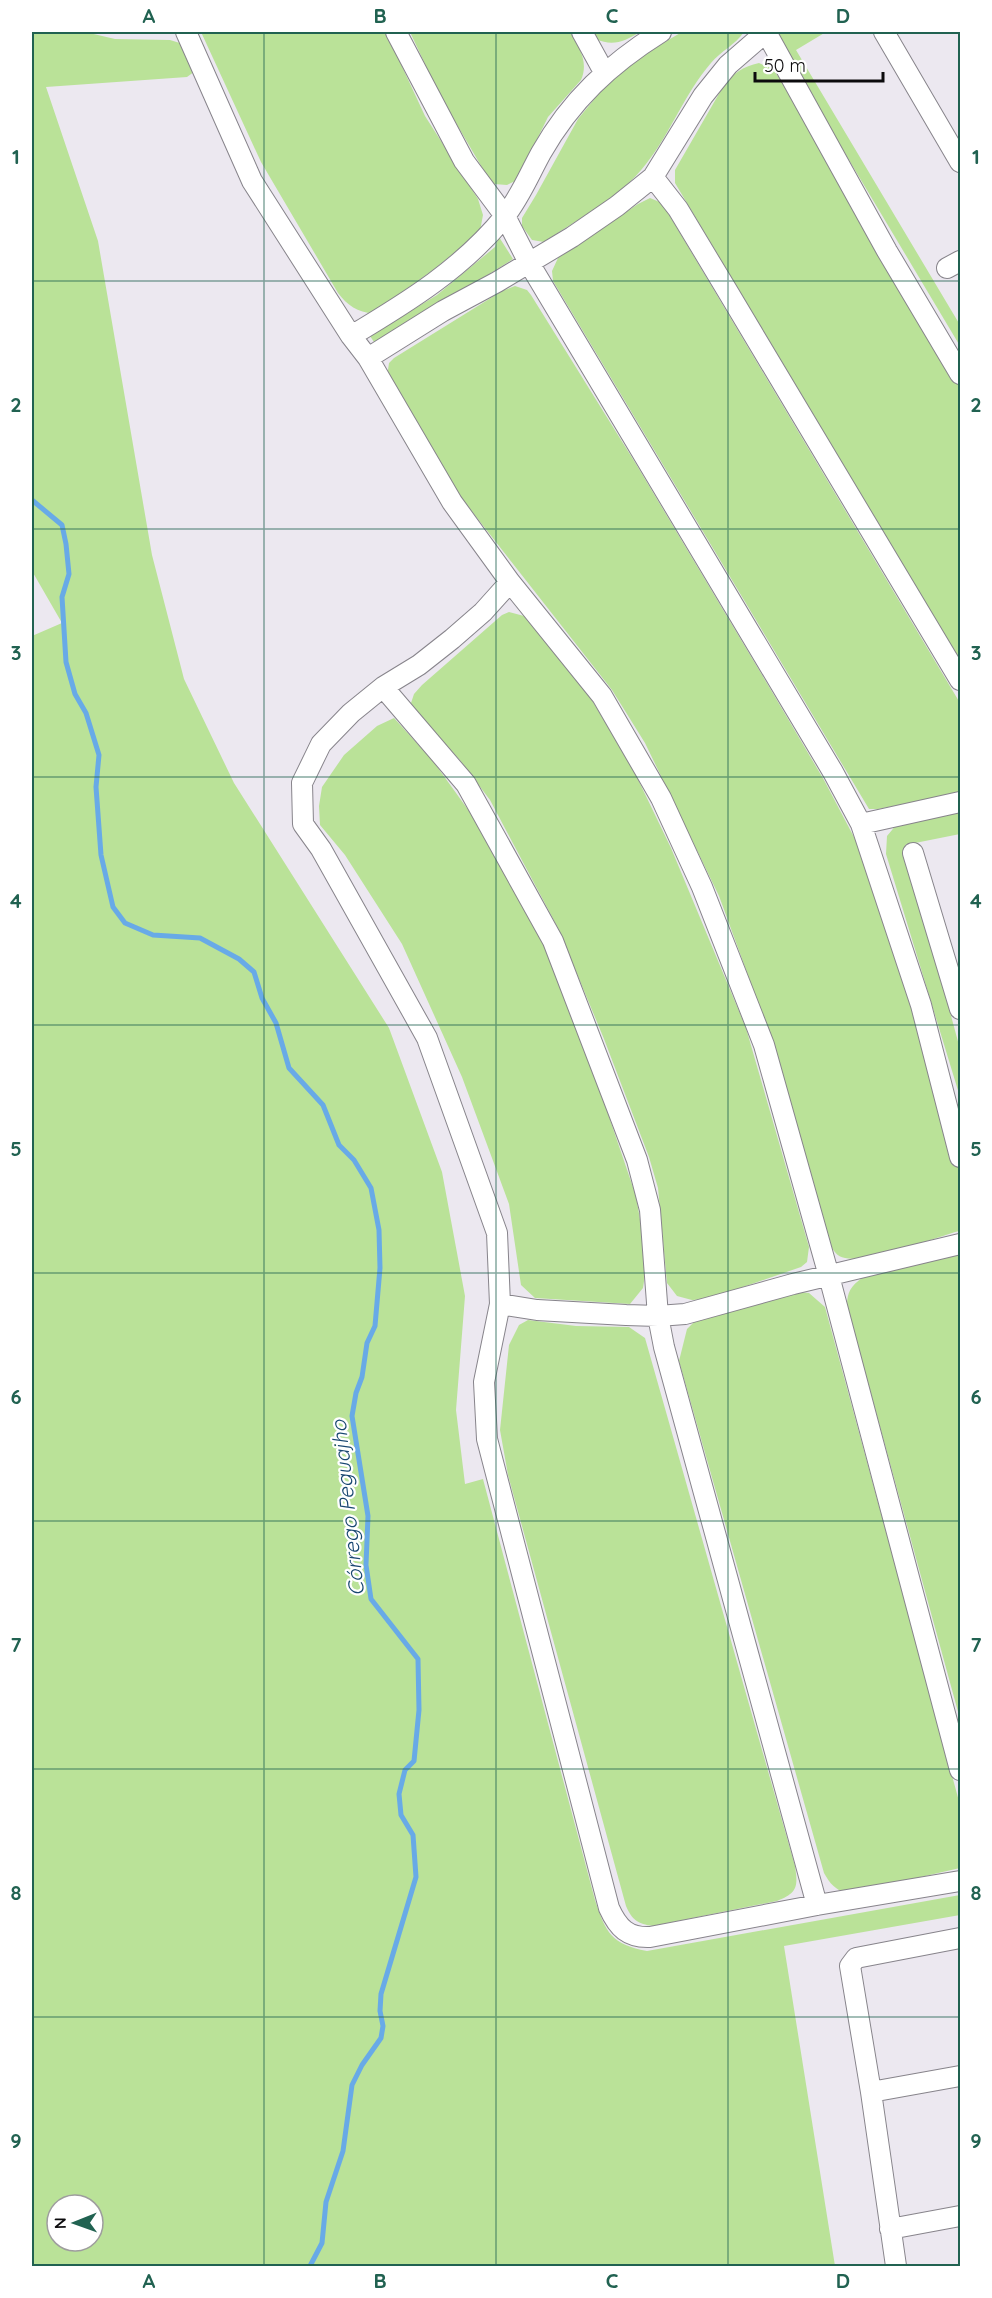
<svg xmlns="http://www.w3.org/2000/svg" width="992" height="2298" font-family="Quicksand,sans-serif">
<style>
.green{fill:#bae298;fill-rule:evenodd}
.lines{fill:none;stroke-linecap:round;stroke-linejoin:round}
.stream{stroke:#68aae7;stroke-width:5}
.minor-casing{stroke:#87848b;stroke-width:22}
.minor{stroke:#fff;stroke-width:20}
.grid{fill:none;stroke:#216251;stroke-width:1.5;stroke-opacity:0.55}
.labels{text-anchor:middle;stroke-width:4.5;stroke-linejoin:round;paint-order:stroke}
.water-label{font-size:21px;font-style:italic;fill:#184770;stroke:#fff}
.neatline{fill:none;stroke:#216251;stroke-width:2}
.grid-label{font-size:20px;text-anchor:middle;font-weight:bold;fill:#216251}
</style>
<rect width="100%" height="100%" fill="#ece8f0"/>
<path class="green" d="M32 32H85L115 39 170 40 183 44 198 69 187 77 46 87 98 241 152 555 184 679 234 783 389 1028 442 1172 465 1296 456 1410 465 1484 483 1479 595 1900C606 1933 611 1944 647 1951L960 1895V1915L784 1946 835 2266H32V636L62 623 32 571ZM57 2205H93V2241H57Z
M201 32H386L425 116 478 199 483 215 480 231 474 237 433 270 373 313C358 313 347 305 338 293L261 162Z
M410 32H570C579 47 589 62 581 80L548 117 517 180 507 185 494 184 487 176 439 94Z
M591 32H640C625 41 613 47 596 39Z
M682 32H744C735 45 721 51 711 63 684 94 671 133 646 164 621 197 578 219 544 242L532 240 522 226V218L536 195 578 119 605 86 634 60Z
M779 32H826L796 50 960 325V346L778 41Z
M759 63 773 69 780 79 960 382V660L675 183V170L724 85C734 72 743 67 759 63Z
M650 198 662 203 960 703V793L878 809H869L553 281 552 271 558 258 638 204Z
M499 237 513 259 376 345 370 336 437 295 495 247Z
M515 286 527 290 531 295 636 464 768 685 824 780 855 839 907 986 960 1170V1229L959 1231C934 1238 868 1263 845 1258 837 1257 833 1250 829 1243L764 1019 719 896 645 743 612 690 459 495 387 377 389 363 394 358 502 291Z
M509 612 524 616 590 697 632 767 671 848 746 1028 809 1247 807 1262 801 1267 708 1299 692 1300 677 1296 667 1283 658 1188 649 1157 604 1039 558 928 490 800 459 759 416 713 411 703 414 694 422 685 502 615Z
M394 718 433 761 469 811 543 942 573 1011 636 1196 645 1249 646 1268 643 1288 630 1304 535 1298 521 1285 509 1204 462 1077 402 944 345 855 320 825 319 806 322 787 344 755 377 726Z
M960 812V834L905 845 960 1049V1097L886 854 887 836 897 824Z
M957 1252 960 1253V1719L847 1306C847 1292 851 1286 862 1278Z
M799 1292 809 1293 825 1307 960 1805V1868L847 1894C835 1889 830 1884 824 1873L679 1361 687 1329 694 1322Z
M528 1320 576 1326 629 1327 645 1338 795 1866C798 1886 798 1893 777 1901L653 1926C638 1924 632 1920 626 1906L508 1475 500 1430 509 1345 519 1325Z"/>
<g class="lines">
<path class="stream" d="M32 500 62 525 66 544 69 574 62 597 66 662 75 694 86 713 99 755 96 787 101 855 113 907 125 923 153 935 200 938 239 959 254 972 262 998 276 1023 289 1068 323 1105 339 1145 354 1160 371 1188 379 1230 380 1268 375 1326 367 1343 362 1377 356 1393 352 1416 368 1516 366 1565 371 1599 418 1659 419 1710 414 1761 405 1770 399 1794 401 1815 413 1835 416 1877 381 1994 380 2011 383 2026 381 2038 362 2065 352 2085 343 2151 326 2202 322 2243 310 2266"/>
<g class="minor-casing">
<path id="minor" d="M186 32 252 181 351 336 368 358 452 502 510 582 602 696 661 798 702 887 764 1045 829 1276 960 1770
M396 32 464 161 505 216 529 263 833 772 861 824 921 1005 960 1157
M582 32 604 72
M766 32 887 251 960 374
M884 32 960 162
M653 177 678 209 728 292 960 680
M947 268 960 261
M351 336C408 302 463 268 505 216 520 197 529 175 541 153 571 100 610 64 661 32
M368 358 443 311 497 282 572 237 617 206 653 177 703 96 728 65 766 32
M510 582 483 612 452 639 419 665 383 687 351 713 321 744 302 783 303 824 321 849 427 1038 497 1233 500 1304 484 1382 487 1439 609 1908C618 1928 628 1938 650 1937L817 1905 960 1881
M383 687 466 784 553 941 637 1160 650 1210 658 1316 664 1347 817 1905
M861 824 960 802
M913 853 960 1009
M500 1304 537 1310 626 1315 658 1316 685 1314 793 1284 960 1244
M871 2092 960 2076
M890 2229 960 2216
M896 2266 871 2092 850 1966 856 1958 960 1938"/>
</g>
<use href="#minor" class="minor"/>
</g>
<path class="grid" d="M264 32V2266M496 32V2266M728 32V2266M32 281H960M32 529H960M32 777H960M32 1025H960M32 1273H960M32 1521H960M32 1769H960M32 2017H960"/>
<g class="labels">
<g class="water-label">
<text transform="translate(348 1508) rotate(-96)" y="7">Córrego Peguajho</text>
</g>
</g>
<rect width="992" height="2298" fill="none" stroke="#ffffff" stroke-width="66"/>
<g transform="translate(75 2223) rotate(269)"><circle r="28" fill="#ffffff" stroke="#9e9d9e" stroke-width="1.5"/>
<path d="M0-4.5L10 22L0 15L-10 22Z" fill="#216251"/>
<text y="-9" font-size="16" font-weight="bold" text-anchor="middle" fill="#0c0b0d">N</text>
</g>
<path d="M755 72v9h128v-9" fill="none" stroke="#0c0b0d" stroke-width="3"/>
<text x="764" y="72" font-size="18" fill="#0c0b0d" stroke="#ffffff" stroke-width="4.5" paint-order="stroke">50 m</text>
<rect x="33" y="33" width="926" height="2232" class="neatline"/>
<g class="grid-label">
<text x="149" y="23">A</text>
<text x="380" y="23">B</text>
<text x="612" y="23">C</text>
<text x="843" y="23">D</text>
<text x="16" y="164">1</text>
<text x="976" y="164">1</text>
<text x="16" y="412">2</text>
<text x="976" y="412">2</text>
<text x="16" y="660">3</text>
<text x="976" y="660">3</text>
<text x="16" y="908">4</text>
<text x="976" y="908">4</text>
<text x="16" y="1156">5</text>
<text x="976" y="1156">5</text>
<text x="16" y="1404">6</text>
<text x="976" y="1404">6</text>
<text x="16" y="1652">7</text>
<text x="976" y="1652">7</text>
<text x="16" y="1900">8</text>
<text x="976" y="1900">8</text>
<text x="16" y="2148">9</text>
<text x="976" y="2148">9</text>
<text x="149" y="2288">A</text>
<text x="380" y="2288">B</text>
<text x="612" y="2288">C</text>
<text x="843" y="2288">D</text>
</g>
</svg>
